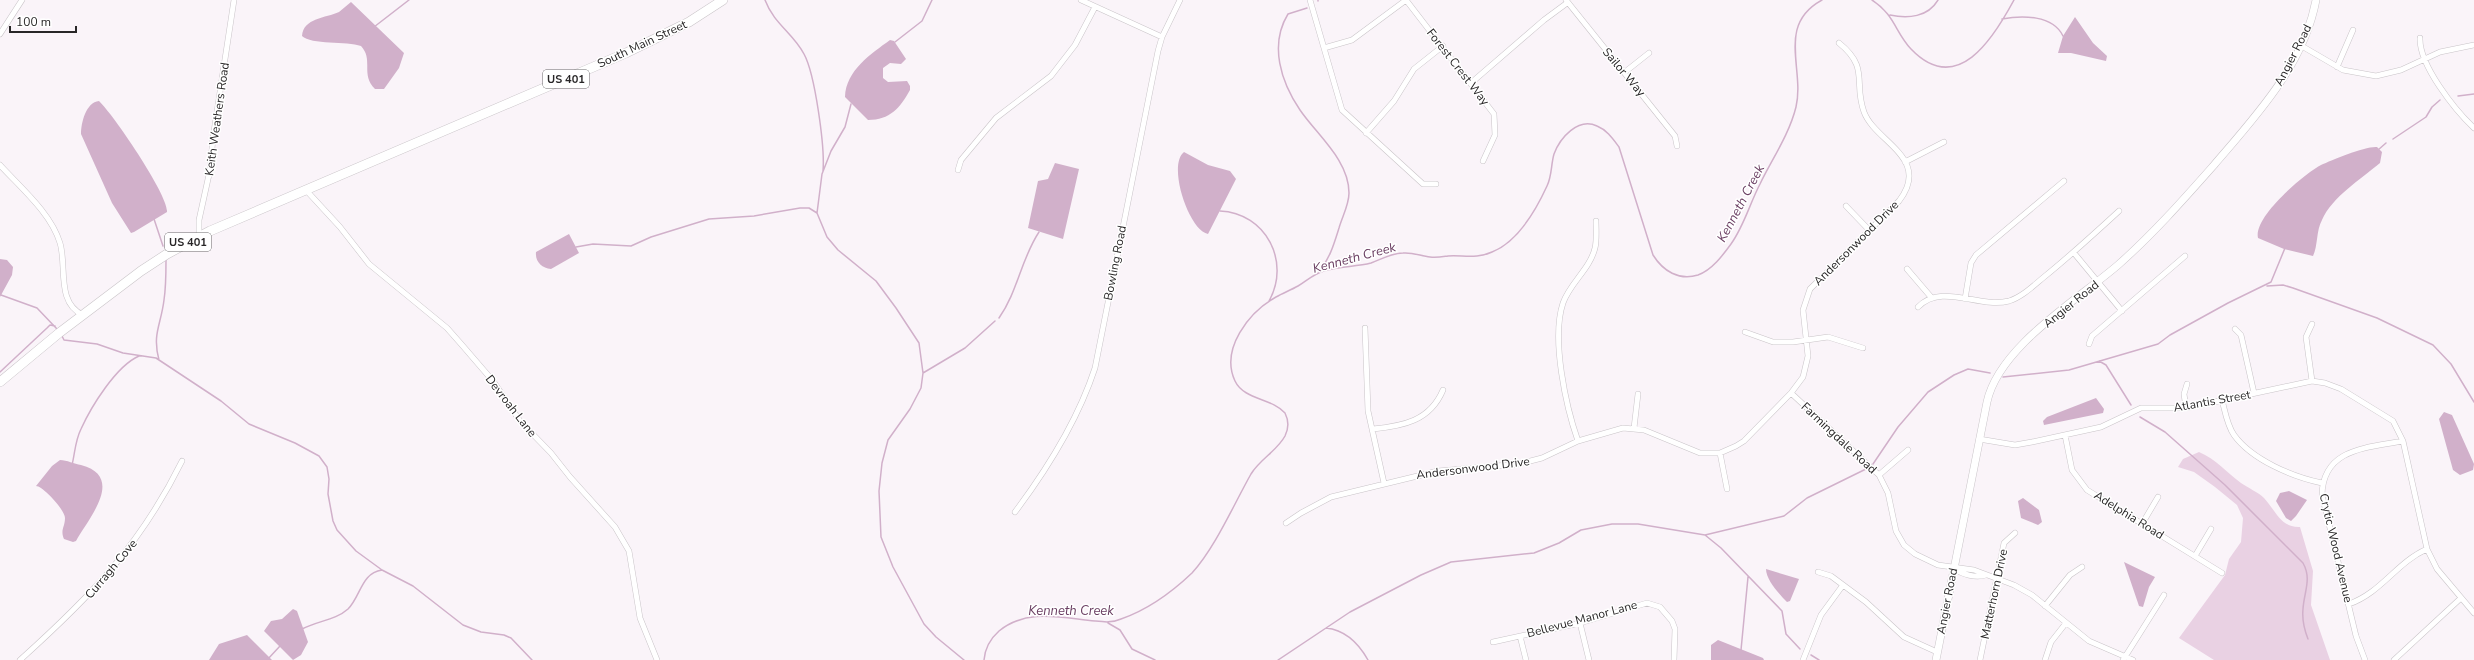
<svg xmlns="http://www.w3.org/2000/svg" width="2474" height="660" font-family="'Nunito Sans',sans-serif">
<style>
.green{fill:#e9d1e3}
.water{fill:#d1b0ca}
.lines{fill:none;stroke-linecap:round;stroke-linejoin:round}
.stream{stroke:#d1b0ca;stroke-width:1.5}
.street-casing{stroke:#c9c4c8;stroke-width:6}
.secondary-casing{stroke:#c9c4c8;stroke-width:8}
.highway-casing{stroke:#c9c4c8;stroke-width:10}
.street{stroke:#fff;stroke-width:5}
.secondary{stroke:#fff;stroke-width:7}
.highway{stroke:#fff;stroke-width:9}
.labels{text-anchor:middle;stroke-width:3;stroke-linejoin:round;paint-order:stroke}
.shield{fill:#fff;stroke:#686768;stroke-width:1}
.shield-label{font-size:11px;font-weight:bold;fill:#282627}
.street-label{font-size:12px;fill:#282627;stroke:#fff}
.water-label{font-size:13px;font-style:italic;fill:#6a3e62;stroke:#fff}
</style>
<rect width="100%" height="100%" fill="#faf4f9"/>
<path class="green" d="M2199 452C2216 459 2226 472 2241 483 2248 488 2258 492 2264 498 2276 511 2281 528 2300 527L2313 571 2311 605 2330 660H2214L2179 638 2225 575 2229 559 2241 542 2243 518 2237 505 2215 487 2194 472 2178 467 2183 459Z"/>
<path class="water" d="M351 2 404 53 399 68 384 89H375C360 74 374 60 361 46 347 41 311 45 302 36 303 18 326 18 339 12 343 9 347 5 351 2Z
M2075 17 2093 43 2107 56 2106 61 2071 53H2058L2063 36Z
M890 40 894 41 906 59 901 64 890 63 883 68V78L888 82 907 81 910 86V90C900 108 890 120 868 120L845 97C846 70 871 54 890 40Z
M99 101C113 114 169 196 167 212L134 232 131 233 112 203 81 134C81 123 86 102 99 101Z
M2377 147 2382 152 2380 163C2361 179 2332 197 2322 220 2316 231 2318 246 2313 256L2284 249 2258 238C2253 217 2304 174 2321 165 2332 160 2365 146 2377 147Z
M1184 152 1208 165 1230 171 1236 179 1208 234C1189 231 1167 165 1184 152Z
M1055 163 1079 169 1063 239 1028 228 1038 181 1048 179Z
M569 234 579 253 551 269C542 268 535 262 536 252Z
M0 259 7 260 13 267 12 275 0 297Z
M2096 398 2104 409 2103 413 2044 425 2043 421 2047 417Z
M2444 412 2452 415 2474 464 2473 470 2460 475 2453 470 2439 419Z
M60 460C67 460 74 464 81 465 126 477 88 519 76 541L73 542 64 539C60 530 65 527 65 518 65 510 43 486 36 486L52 466Z
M2289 491 2307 500 2296 516 2291 521 2286 518 2276 501 2280 493Z
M2023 498 2039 510 2042 522 2038 525 2021 518 2018 501Z
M2124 562 2155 577 2149 587 2143 607 2139 606Z
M1766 569 1799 579 1790 601 1787 602C1780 595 1766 580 1766 569Z
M293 609 297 611 308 642 301 655 293 660 264 631 271 621 282 619Z
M247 635 272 660H209L219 644Z
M1718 640 1763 658 1764 660H1711V645Z"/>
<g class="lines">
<path class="stream" d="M765 0C774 24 793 33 804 54 815 74 825 147 823 171
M1872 0C1895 15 1895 32 1911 49 1957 97 1993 39 2014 0
M1318 1V0
M1307 8 1288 14C1269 45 1281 82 1300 110 1317 135 1349 160 1349 193 1349 205 1342 217 1339 228 1334 244 1330 258 1319 272
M1890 15C1908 19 1928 17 1938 0
M2002 19C2022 15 2053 15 2063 36
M374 27 409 0
M895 42 922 21 932 0
M2458 96 2474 94
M851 104 845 127 831 151 822 174 817 213 827 237 838 250 876 281 896 308 919 343 923 373 921 388 910 409 888 440 882 463 879 491 881 537 893 567 924 624 936 637 964 660
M2393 139 2426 117 2432 107 2440 100
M2378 150 2386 143
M1220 211C1266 213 1291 262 1269 301
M154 219 163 246
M576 247 593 244 631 246 651 237 709 219 754 216 800 208H809L817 213
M2267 286 2283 285 2293 288 2377 318 2433 345 2451 364 2474 402
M0 293 1 295 37 308 57 329
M999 318C1018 291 1021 259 1039 232
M62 336 64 340 97 344 123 353 156 358 221 401 249 424 295 443 319 456 327 467 329 479 328 494 333 521 337 530 356 551 382 570 413 586 463 625 481 632 504 635 511 638 532 660
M159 360C152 334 161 325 164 300 166 287 166 273 166 260
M2099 361 2106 365 2131 405
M0 372 47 328 50 325 55 326
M923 373 965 348 995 321
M2003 377 2069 370 2158 344 2170 335 2228 303 2271 282 2285 248
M2140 417 2165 432 2225 485 2303 563C2312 579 2304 592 2303 609 2302 619 2304 629 2308 639
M1873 464 1898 427 1928 392 1954 375 1968 369 1990 373
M72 465C75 453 75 441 81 429 91 407 116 366 139 356
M1705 535 1784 516 1807 498 1868 468
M1108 623 1120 630 1132 649 1155 660
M1326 628C1345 630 1359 644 1368 660
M302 629C317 621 336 620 348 609 361 596 361 573 382 570
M1741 650 1748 577
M1811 655 1819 660
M267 660 280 646
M984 660C985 648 990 639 999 631 1027 608 1062 618 1095 621 1104 622 1112 623 1121 619 1147 610 1172 592 1192 573 1215 548 1234 504 1251 474 1260 459 1277 451 1285 436 1289 428 1289 421 1285 413 1272 398 1244 400 1235 381 1220 349 1249 312 1276 297 1283 293 1291 290 1298 286 1307 281 1313 274 1324 271 1339 266 1356 267 1371 263 1382 259 1392 253 1403 253 1412 252 1421 256 1430 257 1436 258 1441 257 1448 256 1463 255 1477 259 1492 252 1517 242 1536 210 1547 186 1552 176 1551 164 1554 154 1560 138 1578 117 1597 126 1607 130 1613 139 1619 147L1653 255C1663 271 1679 281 1698 275 1712 270 1723 255 1731 244 1744 226 1750 203 1760 184 1772 159 1789 135 1796 107 1805 69 1776 25 1822 0
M1278 660 1350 612 1421 575 1451 562 1534 553 1559 543 1581 530 1612 524H1638L1705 535 1721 548 1782 611 1786 634 1800 649"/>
<g class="street-casing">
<path id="street" d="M1081 0 1162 37
M1310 0 1342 110 1423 184H1436
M1406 0 1494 114 1495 135 1483 161
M1566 0 1675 136 1677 146
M0 34 22 0
M2420 38C2419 65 2455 110 2474 128
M2300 45 2343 70 2376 76 2401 70 2440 52 2474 45
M1324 48 1352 40 1406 0
M2337 67 2353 30
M1625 72 1649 53
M1471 83 1544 20 1567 3
M1366 133 1394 101 1414 69 1443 46
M1905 162 1944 142
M0 165C20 187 51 213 60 243 67 266 56 303 83 315
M958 170 961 160 996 118 1051 76 1075 45 1095 7
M305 189 340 227 369 264 447 328 462 345 493 381 520 421 551 453 570 477 615 527 629 551 640 618 657 660
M1846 206 1869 230
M199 237V220L210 170 213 138 234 0
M2074 253 2122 311
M1907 269 1931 297
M1965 299 1971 263 1976 255 2064 181
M1918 307C1942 282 1979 309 2009 301 2022 297 2033 286 2044 277 2070 256 2094 234 2119 211
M2312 324 2306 337 2312 381
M1365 328 1368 411 1384 483
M2235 329 2241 335 2254 393
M1745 332 1773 342H1793L1828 337 1863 348
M2089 344 2092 336 2185 256
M1791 393 1879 475 1888 493 1896 531 1904 545 1915 554 1938 565 1974 570 2014 585 2032 595 2089 641 2133 660
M2222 400C2225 411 2227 425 2234 435 2252 460 2293 477 2322 483
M2186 408 2184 394 2187 384
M1634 428 1638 394
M1373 429C1403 426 1430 421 1443 390
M2065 435 2072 470 2087 490 2222 573
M1979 439 2015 445 2032 442 2101 427 2141 408H2186L2312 381 2325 383 2341 389 2393 421 2403 441 2427 549 2437 569 2474 613
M1578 441C1566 407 1551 339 1563 303 1570 283 1590 269 1595 248 1597 240 1596 229 1596 221
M1720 453 1727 489
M1879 475 1908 450
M1015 512C1048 468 1078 420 1095 368L1158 51 1162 37 1180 0
M1286 523 1301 513 1331 497 1438 471 1519 464 1542 458 1578 441 1623 428 1644 430 1700 453H1720L1736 446 1744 441 1791 393 1803 377 1808 356 1803 310 1810 289 1899 201C1932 158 1875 142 1864 112 1853 82 1870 68 1839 43
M2142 524 2158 497
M2195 556 2211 529
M1954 568C1962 575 1976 578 1986 575
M1818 572 1831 576 1866 602 1904 637 1937 652
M2349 604C2381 593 2397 562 2427 549
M2045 606 2070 575 2082 567
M1580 623 1589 660
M1520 636 1526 660
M1493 642 1580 623 1647 603 1660 607 1672 621 1675 629 1674 660
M20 660C90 597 140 546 182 461
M1803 660 1821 615 1843 585
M1980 660 2004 543 2015 533
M2045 660 2051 642 2066 623
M2123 660 2164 595
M2365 660 2356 636 2322 495C2323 448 2367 448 2403 441
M2394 660 2461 598"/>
</g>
<g class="secondary-casing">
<path id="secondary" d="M1936 660 1987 402C1999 347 2076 301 2118 265 2153 234 2183 200 2214 165 2255 117 2304 65 2316 0"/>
</g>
<g class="highway-casing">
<path id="highway" d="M0 382 59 333 141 271 167 254 210 231 626 53 689 22 723 0"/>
</g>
<use href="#street" class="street"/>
<use href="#secondary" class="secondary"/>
<use href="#highway" class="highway"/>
</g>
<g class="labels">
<g class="shield">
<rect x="543" y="70" width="46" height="18" rx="3"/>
<rect x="165" y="233" width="46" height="18" rx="3"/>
</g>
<g class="shield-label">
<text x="566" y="83">US 401</text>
<text x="188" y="246">US 401</text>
</g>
<g class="street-label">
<text transform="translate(642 44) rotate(-25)" y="4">South Main Street</text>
<text transform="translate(2293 55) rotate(-63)" y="4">Angier Road</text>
<text transform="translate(1458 67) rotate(52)" y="4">Forest Crest Way</text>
<text transform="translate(1624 72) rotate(50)" y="4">Sailor Way</text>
<text transform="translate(217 119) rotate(-82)" y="4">Keith Weathers Road</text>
<text transform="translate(1856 243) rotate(-45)" y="4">Andersonwood Drive</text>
<text transform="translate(1115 263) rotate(-79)" y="4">Bowling Road</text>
<text transform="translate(2071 304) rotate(-39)" y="4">Angier Road</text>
<text transform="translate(2212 401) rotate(-10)" y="4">Atlantis Street</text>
<text transform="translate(511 406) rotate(52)" y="4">Devroah Lane</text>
<text transform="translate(1839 438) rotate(43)" y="4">Farmingdale Road</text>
<text transform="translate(1473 468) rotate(-7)" y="4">Andersonwood Drive</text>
<text transform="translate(2129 515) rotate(32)" y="4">Adelphia Road</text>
<text transform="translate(2336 548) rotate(77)" y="4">Crytic Wood Avenue</text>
<text transform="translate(111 569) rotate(-50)" y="4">Curragh Cove</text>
<text transform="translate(1994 594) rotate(-78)" y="4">Matterhorn Drive</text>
<text transform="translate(1947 601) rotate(-79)" y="4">Angier Road</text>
<text transform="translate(1582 619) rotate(-15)" y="4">Bellevue Manor Lane</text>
</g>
<g class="water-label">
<text transform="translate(1740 203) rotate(-62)" y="5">Kenneth Creek</text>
<text transform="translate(1354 257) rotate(-15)" y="5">Kenneth Creek</text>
<text x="1071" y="615">Kenneth Creek</text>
</g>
</g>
<path d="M10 26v6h66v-6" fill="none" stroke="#282627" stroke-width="2"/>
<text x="16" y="26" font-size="12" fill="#282627" stroke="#ffffff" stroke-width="3" paint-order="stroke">100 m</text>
</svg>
